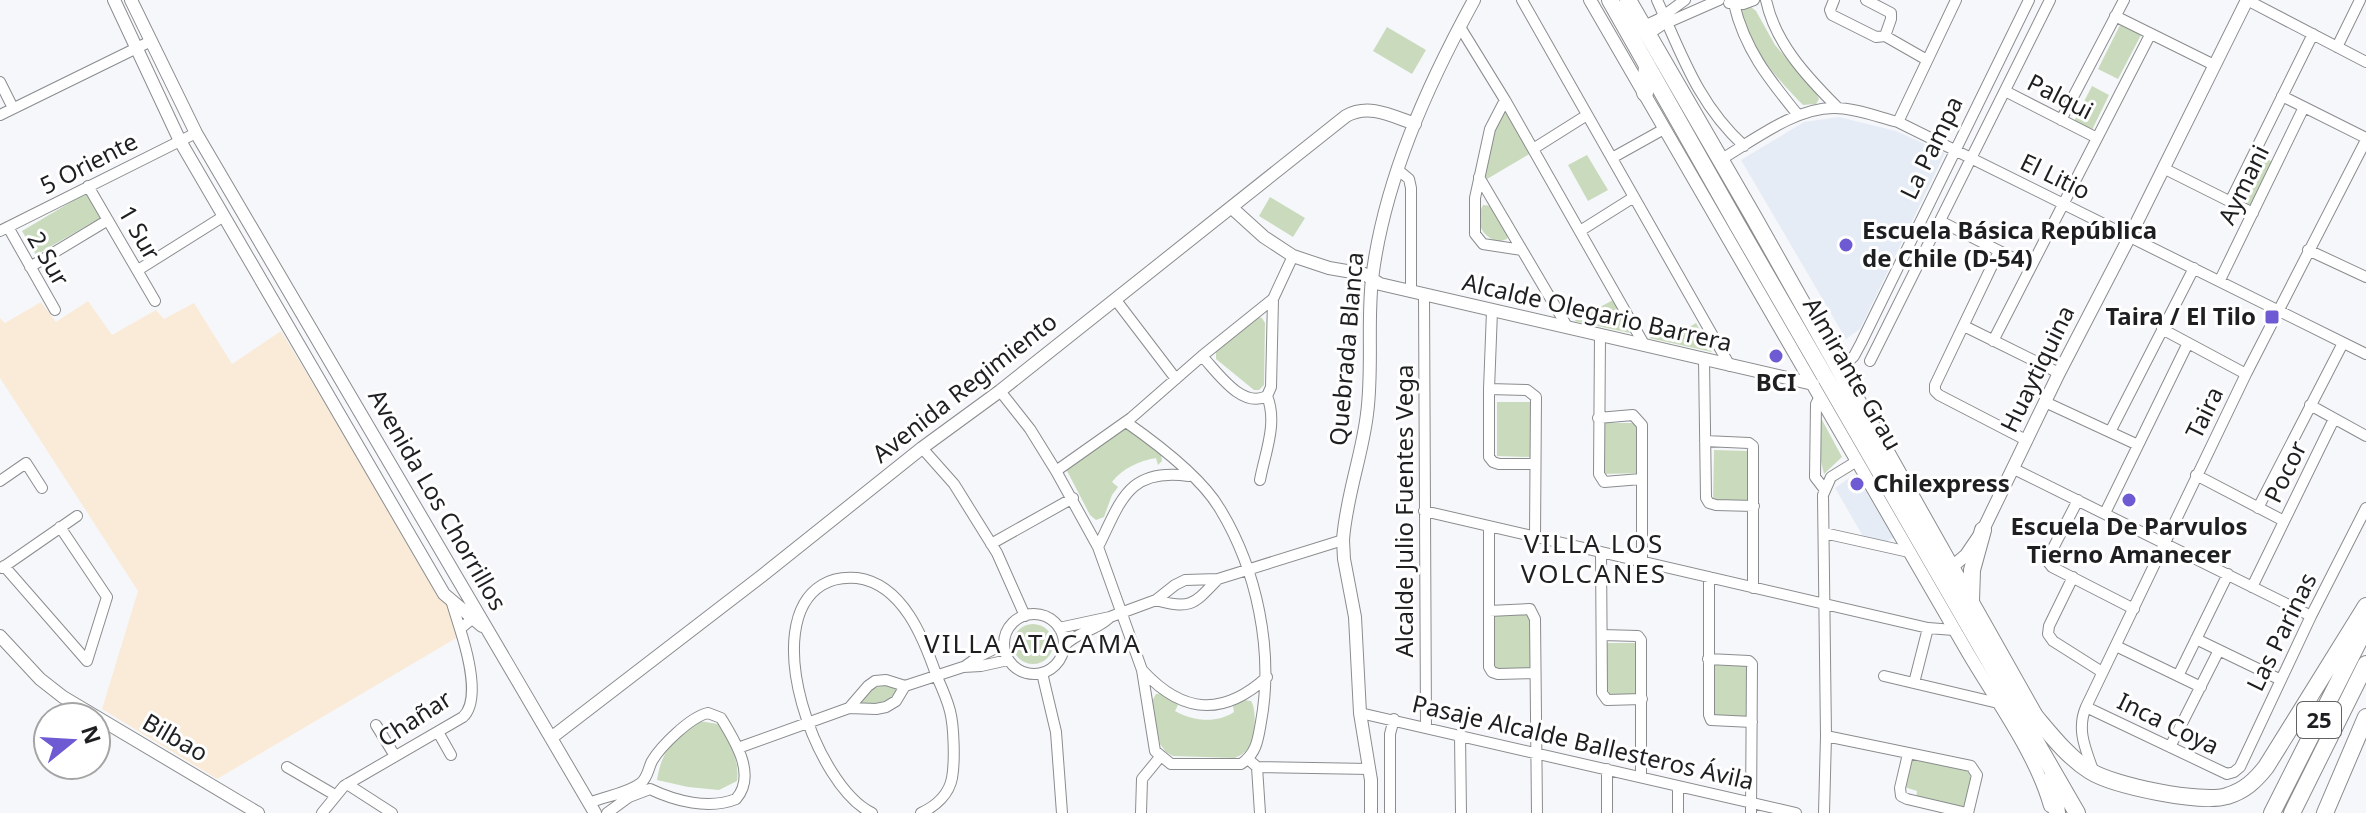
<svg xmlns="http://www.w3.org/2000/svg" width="2366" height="813" font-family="'Noto Sans',sans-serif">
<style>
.built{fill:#e6ecf6}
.medical{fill:#faebd8}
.green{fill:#c9dbbc}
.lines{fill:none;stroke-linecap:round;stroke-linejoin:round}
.minor-casing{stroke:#8a8c8e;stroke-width:12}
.tertiary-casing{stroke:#8a8c8e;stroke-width:14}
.primary-casing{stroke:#8a8c8e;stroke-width:18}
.trunk-casing{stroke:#8a8c8e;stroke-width:18}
.minor{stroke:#fff;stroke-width:10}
.tertiary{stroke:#fff;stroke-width:12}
.primary{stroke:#fff;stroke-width:16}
.trunk{stroke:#fff;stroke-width:16}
.poi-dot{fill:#6e5ad3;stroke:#fff;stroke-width:3}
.labels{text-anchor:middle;stroke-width:6;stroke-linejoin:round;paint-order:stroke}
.shield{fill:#fff;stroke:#626263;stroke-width:2}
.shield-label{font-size:22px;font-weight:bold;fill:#1e1f20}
.street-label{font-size:24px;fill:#1e1f20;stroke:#fff}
.poi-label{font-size:24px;font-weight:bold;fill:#1e1f20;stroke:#fff;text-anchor:start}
.neighbourhood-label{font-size:26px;letter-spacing:2px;fill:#1e1f20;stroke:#fff}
</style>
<rect width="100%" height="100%" fill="#f6f7fa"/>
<path class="built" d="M1839 117 1896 131 1945 153 1860 329 1846 339 1741 160 1804 122Z
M1855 474 1894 537 1884 543 1864 538 1835 488Z"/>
<path class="medical" d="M88 301 112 335 156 310 164 319 194 303 232 364 281 331 450 610 458 637 217 779 102 709 138 591 0 378V318L5 323 41 302 56 322Z"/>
<path class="green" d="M1743 7H1751L1756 11 1775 45 1816 93 1819 99 1816 104 1803 105C1778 80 1748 46 1741 10Z
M2120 25 2141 35 2118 79 2098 69Z
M1387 27 1426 50 1412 74 1373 51Z
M2092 86 2109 95 2092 130 2074 121Z
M1506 110 1531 153 1487 179 1485 176C1487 152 1492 130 1506 110Z
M1587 155 1608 190 1588 201 1568 165Z
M2258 155 2273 162 2252 206 2238 199Z
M86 193 100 218 36 255 22 231Z
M1270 197 1305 218 1293 237 1259 216Z
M1483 205 1492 206 1508 235 1507 239 1498 242C1481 236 1474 221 1483 205Z
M1613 300 1630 333 1574 321Z
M1258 317 1262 318 1265 323 1264 385 1259 390H1254L1216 359V350Z
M1696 323 1712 352 1649 338 1670 326 1676 335Z
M1497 402H1531L1530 457 1497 456Z
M1821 418 1842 457 1824 474 1820 457Z
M1603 423H1637L1638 473 1604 474Z
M1126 428 1161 453 1162 461 1158 465 1156 458C1139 461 1123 468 1112 482L1118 487 1112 495 1104 517 1096 520 1090 515 1066 469Z
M1714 450 1749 451 1748 501 1713 500Z
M1531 614V669L1495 670 1494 615Z
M1013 644a20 20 0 1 1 40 0a20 20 0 1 1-40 0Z
M1606 643H1637V694H1606Z
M1714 665 1750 666 1749 717 1713 716Z
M890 684 897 689C890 704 873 704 858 704L871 689Z
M1162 693 1178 705 1175 711C1193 721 1216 724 1234 712L1233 706 1243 700 1251 701C1257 710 1255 735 1250 745 1247 752 1241 755 1235 758L1173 756 1166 752 1160 744 1152 701 1156 694Z
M699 721 718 724C729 742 740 759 737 781L719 790 688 787 657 780C662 748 675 740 699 721Z
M1907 758 1967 771 1973 780 1968 803 1960 808 1916 798 1917 791 1901 786Z"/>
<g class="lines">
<g class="minor-casing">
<path id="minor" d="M1522 0 1730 366
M1657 0C1682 55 1698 104 1744 146
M1766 0C1775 43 1807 77 1837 107
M1834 0 1830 10 1832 15 1876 37 1885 36 1927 60
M1866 0 1891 13V19L1885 36
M2247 0 2366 62
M1729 3 1743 4 1754 0
M1734 4C1745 50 1769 79 1798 115
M2115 16 2214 65
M1460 27 1505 100 1645 346
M1642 27 1659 19 1685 0
M1647 35 1662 25 1719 0
M2337 47 2360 0
M0 82 13 108
M2005 91 2097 138
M2282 96 2366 138
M1505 100 1490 129 1475 198V234L1483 244 1522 250
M0 115 151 41
M2061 120 2124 0
M1898 122 1956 0
M1533 149 1587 115
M1612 158 1664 129
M1720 160C1754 140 1796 107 1835 108 1855 108 1878 117 1898 122L2366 354
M2163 168 2253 213
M1397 169 1409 179 1411 188V292
M1479 177 1568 328
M88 186 155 301
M2230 202 2313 34
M1940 221 2031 267
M8 227 55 310
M0 231 196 133
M1580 231 1634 197
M2308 250 2366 277
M1999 251 1935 385V391L1939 395 2026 440
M30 267 108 220
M138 270 224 216
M2220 280 2304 107
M1424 295 1426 727
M1115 299 1176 379
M1492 311 1489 389V457L1493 462 1499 464H1535
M1964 326 2059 373
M2162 329 2246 374
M1600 335 1599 474 1604 482 1641 479
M1993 341 2150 35
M1202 356C1218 373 1242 409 1267 396
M1704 360 1706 498 1709 503 1716 505 1754 506
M1870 361 2050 0
M1839 370 1854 356 1861 343 2029 0
M1489 389 1527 390 1536 397 1535 537
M1000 391 1030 429 1056 471 1098 547 1142 670 1155 751 1171 764H1241C1257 753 1258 739 1261 722 1274 651 1257 570 1220 509 1202 478 1156 443 1126 422
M1820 397 1816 404 1815 477 1825 490
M2045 402 2138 445
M2310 405 2366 436
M1598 418 1633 415 1642 425V562
M2110 432 2194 268
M1705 441 1749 443 1753 446V588
M922 448 954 484 997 553 1025 616
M2014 469 2311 616
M1056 471 1131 418 1202 356 1273 299
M2196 475 2284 521
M1260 480C1265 453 1278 423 1267 396L1271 387 1273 299 1293 256
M0 481 26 463 42 488
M2078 500 2049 556 2048 562 2052 567 2134 609
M2258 508 2343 343
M1424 511 1928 628 1954 630
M2105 513 2188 343
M1489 526V667L1492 672 1498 674 1534 673
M1824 533 1909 552
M991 544 1073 498
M1098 547C1121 501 1128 467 1189 476
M1601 552 1602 693 1607 700 1642 699
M4 566 87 661 107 597 60 527
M2 568 77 516
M1709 577V715L1711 720 1752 722
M2073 577 2049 626 2048 634 2053 641 2102 672
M2252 587 2334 419
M451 600 460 629 472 619
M1156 600C1191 610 1194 604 1218 579
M1489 611 1530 609 1535 619 1537 813
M1004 644a30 30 0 1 1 60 0a30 30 0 1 1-60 0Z
M1059 628 1110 617 1156 600 1175 585 1185 580 1218 579 1343 540
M1602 635 1638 636 1641 640V777
M2196 639 2281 680
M1064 646C1077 632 1095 631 1109 618
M2116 646 2201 687
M1708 659 1749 661 1752 664 1751 813
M964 667 978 657 1004 644
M1143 671C1183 714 1223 717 1267 677
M1042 673 1056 732 1062 813
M1884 676 1998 703
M2178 676 2228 574
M1914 683 1928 628
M2086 707 2227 774 2234 772 2240 767 2311 616 2366 508
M849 708 868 686 875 681 886 680 905 686 963 667 981 666 1008 660
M1360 713 1796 813
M376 725 395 756
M438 732 451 755
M1460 735 1461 813
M1826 736 1971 766 1977 775 1968 813
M2170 747 2219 650
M738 748 849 708 876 709 886 707 896 701 905 686
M1908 754 1900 788 1901 796 1907 799 1967 813
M1248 759 1257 767 1370 769
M287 767 335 795
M1257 767 1260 813
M1607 769V813
M2094 773C2086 750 2076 730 2086 707L2246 374 2366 140
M347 784 392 813
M1678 786V813
M589 803C605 796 627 794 641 783 648 777 648 769 652 761 661 746 690 717 708 713L721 718C735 741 757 775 736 799 709 810 675 801 650 789L629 797 607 813
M322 813 344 786 463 717C481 700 467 651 460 629
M872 813C816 786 758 624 822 585 833 578 845 577 857 578 903 584 924 639 937 677 942 688 947 699 950 711 954 726 955 762 952 778 949 794 936 806 921 813
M1141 813 1142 779 1160 757
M1390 813V734L1394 719
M1824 813 1826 736 1823 495 1831 477 1857 461"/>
</g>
<g class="tertiary-casing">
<path id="tertiary" d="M114 0 180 141 444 594 482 626
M131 0 196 133 595 813
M1590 0 1968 653C1995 699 2036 755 2050 806
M1232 208 1264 237 1293 256 1329 268 1364 274 1380 284 1813 384
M1946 572 1966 555 1983 530 2059 373 2130 236 2247 0
M0 636 40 679 63 697 258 813
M551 738 763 575 922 448 1000 391 1346 116C1369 103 1392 116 1415 124
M1371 813V780L1360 713 1355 617 1344 559 1343 540C1346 497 1362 456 1367 414 1373 369 1367 324 1372 279 1384 181 1427 86 1474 0"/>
</g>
<g class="primary-casing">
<path id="primary" d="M1610 0 1738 226 2077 813
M1628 0 1753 216 2040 725
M1645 93 1647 65
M1971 601 1972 570 1983 530
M2052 778 2057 813"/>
</g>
<g class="trunk-casing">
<path id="trunk" d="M2034 715C2051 735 2068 757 2090 771 2114 786 2202 804 2227 796 2244 791 2255 781 2266 767L2366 606
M2272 813 2366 627
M2292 813 2366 664
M2325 813 2366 717"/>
</g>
<use href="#minor" class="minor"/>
<use href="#tertiary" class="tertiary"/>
<use href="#primary" class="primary"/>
<use href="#trunk" class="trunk"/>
</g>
<g class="poi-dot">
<circle cx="1846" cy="245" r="8"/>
<rect x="2264" y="309" width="16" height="16" rx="4"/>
<circle cx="1776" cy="356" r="8"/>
<circle cx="1857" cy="484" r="8"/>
<circle cx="2129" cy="500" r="8"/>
</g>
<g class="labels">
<rect class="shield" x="2297" y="702" width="44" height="36" rx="6"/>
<g class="shield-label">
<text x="2319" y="728">25</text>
</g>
<g class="street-label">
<text transform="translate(2060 97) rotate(27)" y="8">Palqui</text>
<text transform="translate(1932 148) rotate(-64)" y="8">La Pampa</text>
<text transform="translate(89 164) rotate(-27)" y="8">5 Oriente</text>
<text transform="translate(2055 177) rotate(26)" y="8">El Litio</text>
<text transform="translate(2244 185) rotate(-64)" y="8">Aymani</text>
<text transform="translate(139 233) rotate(60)" y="8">1 Sur</text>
<text transform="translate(48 259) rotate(60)" y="8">2 Sur</text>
<text transform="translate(1597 313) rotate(13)" y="8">Alcalde Olegario Barrera</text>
<text transform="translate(1347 349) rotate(-85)" y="8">Quebrada Blanca</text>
<text transform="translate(2038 369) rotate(-64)" y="8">Huaytiquina</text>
<text transform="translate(1852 374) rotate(60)" y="8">Almirante Grau</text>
<text transform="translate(965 388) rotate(-38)" y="8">Avenida Regimiento</text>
<text transform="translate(2205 413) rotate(-64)" y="8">Taira</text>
<text transform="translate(2286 472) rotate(-64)" y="8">Pocor</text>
<text transform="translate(437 500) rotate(60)" y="8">Avenida Los Chorrillos</text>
<text transform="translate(1405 511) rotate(-90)" y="8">Alcalde Julio Fuentes Vega</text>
<text transform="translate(2282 632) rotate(-64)" y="8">Las Parinas</text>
<text transform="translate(415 719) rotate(-33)" y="8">Chañar</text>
<text transform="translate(2168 724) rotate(26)" y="8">Inca Coya</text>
<text transform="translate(175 738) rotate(30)" y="8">Bilbao</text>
<text transform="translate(1583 743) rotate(13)" y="8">Pasaje Alcalde Ballesteros Ávila</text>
</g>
<g class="poi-label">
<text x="1862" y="239">Escuela Básica República<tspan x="1862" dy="28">de Chile (D-54)</tspan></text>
<text x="2256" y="325" text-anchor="end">Taira / El Tilo</text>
<text x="1776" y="391" text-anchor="middle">BCI</text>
<text x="1873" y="492">Chilexpress</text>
<text x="2129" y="535" text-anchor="middle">Escuela De Parvulos<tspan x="2129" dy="28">Tierno Amanecer</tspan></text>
</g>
<g class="neighbourhood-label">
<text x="1594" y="553">VILLA LOS<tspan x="1594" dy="30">VOLCANES</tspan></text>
<text x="1033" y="653">VILLA ATACAMA</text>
</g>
</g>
<g transform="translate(72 741) rotate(72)"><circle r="38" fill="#ffffff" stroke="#a5a5a6" stroke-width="2"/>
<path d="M0-6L14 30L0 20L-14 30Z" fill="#6e5ad3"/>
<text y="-12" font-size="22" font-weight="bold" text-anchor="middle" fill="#1e1f20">N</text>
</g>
</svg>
